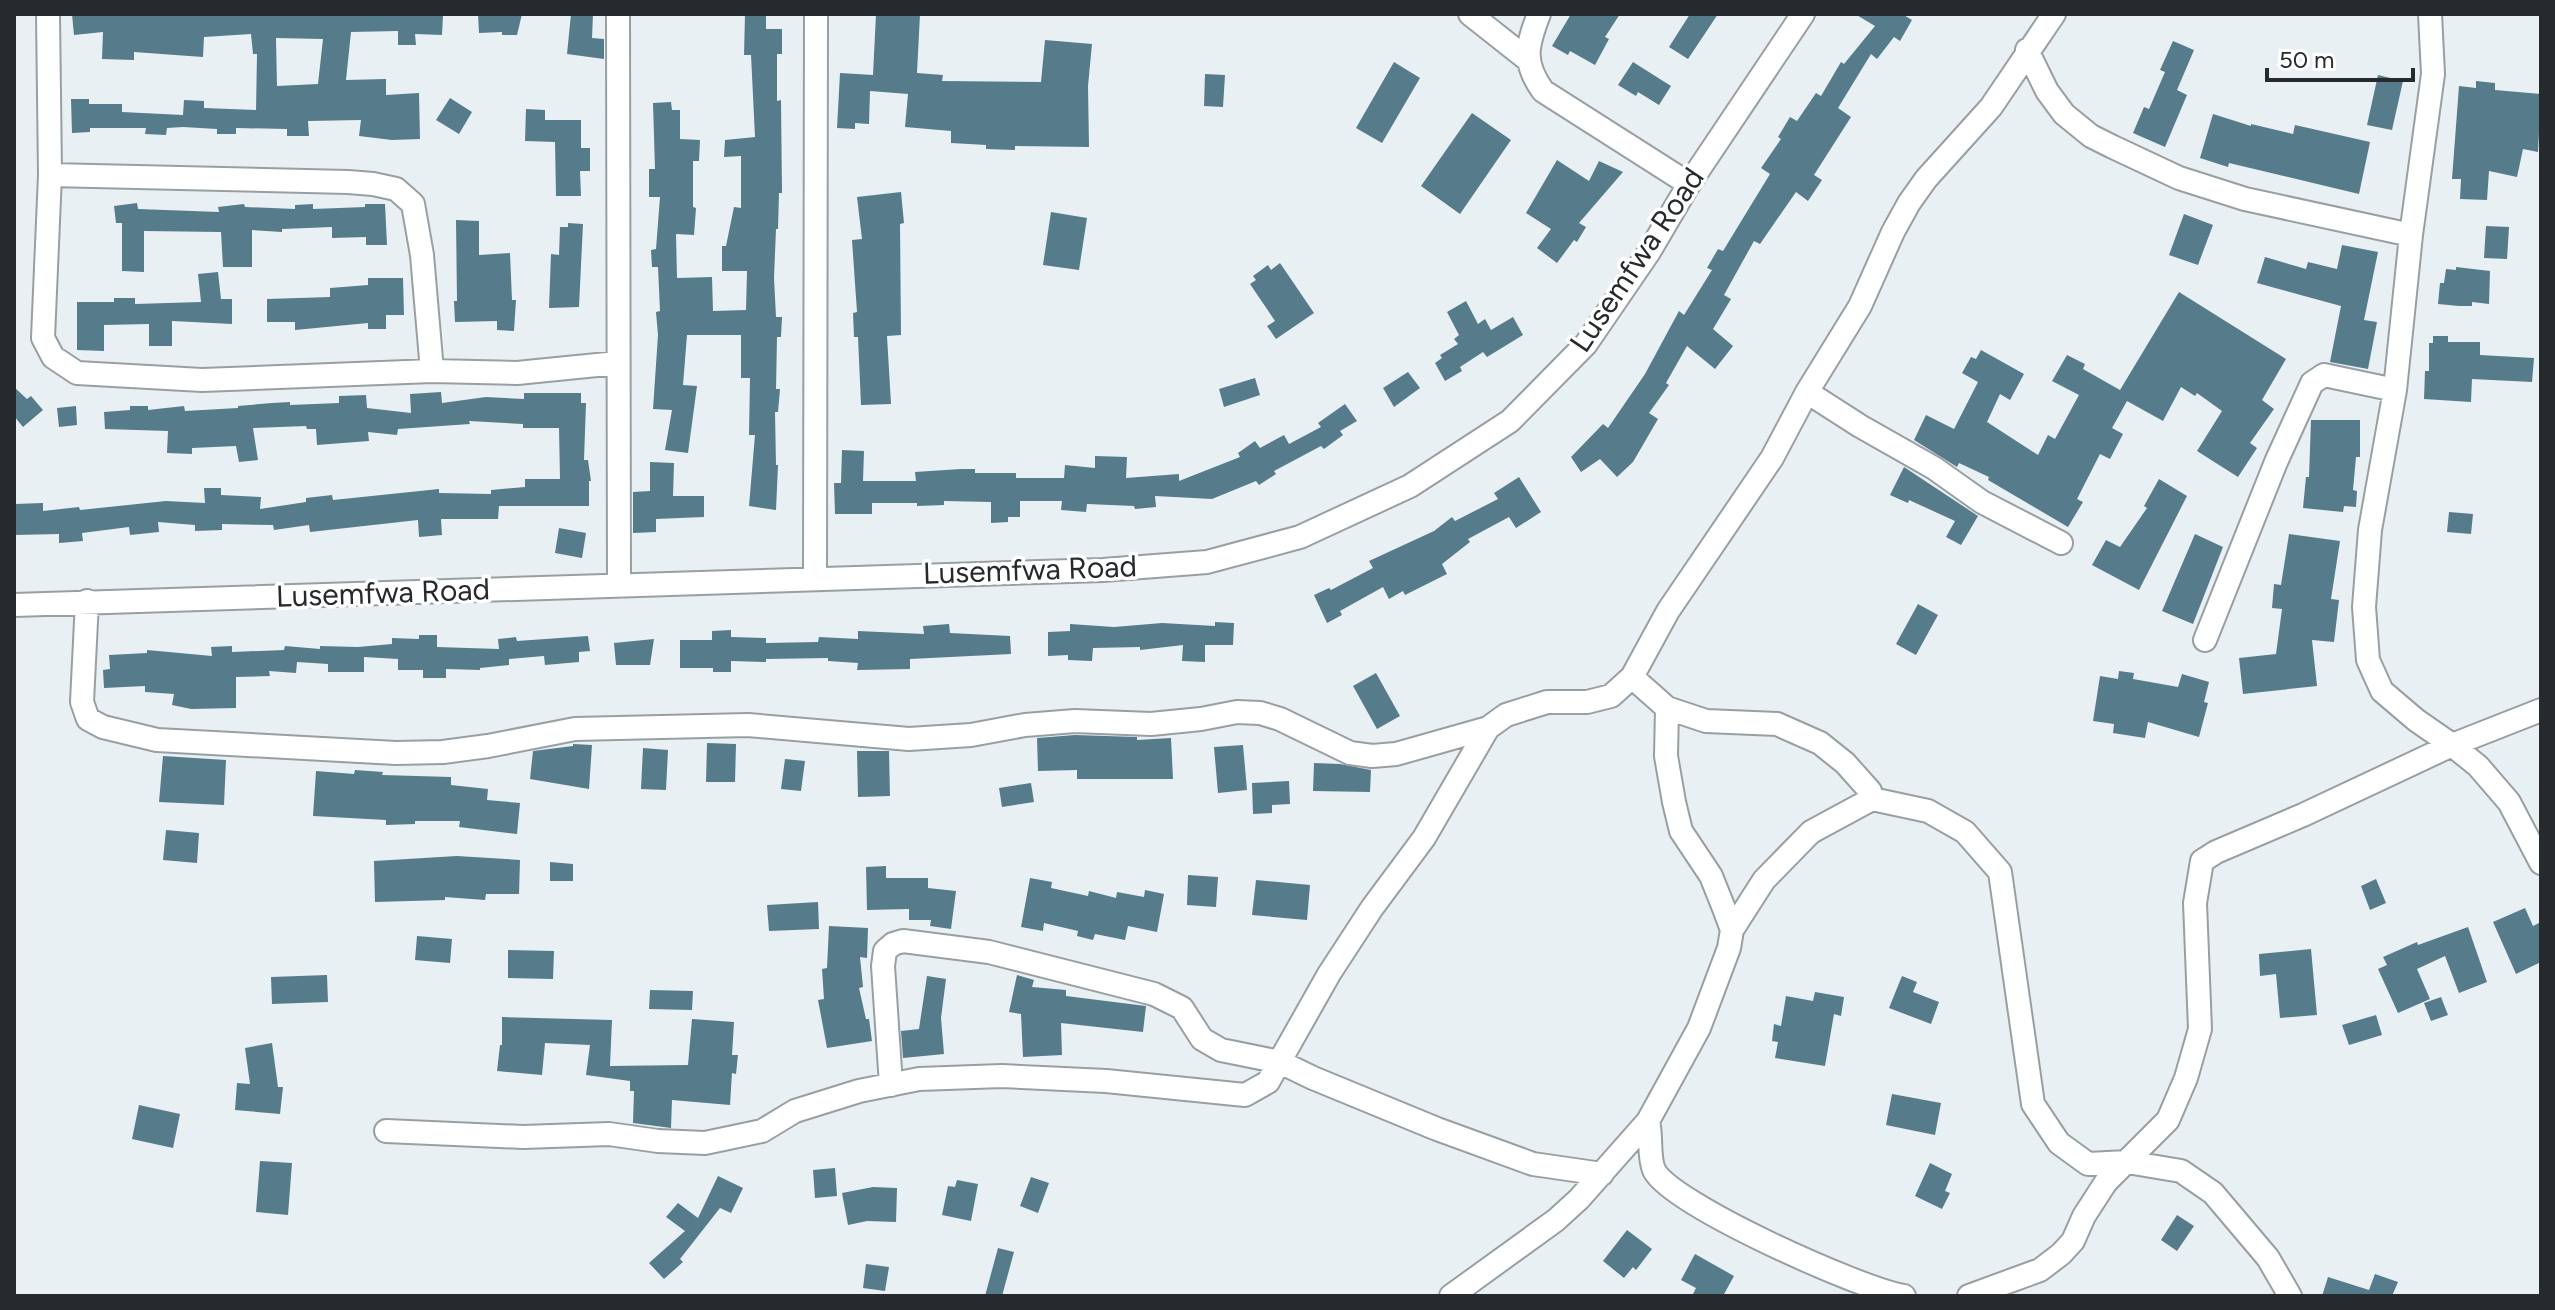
<svg xmlns="http://www.w3.org/2000/svg" width="2555" height="1310" font-family="Figtree,sans-serif">
<style>
.building{fill:#567b8b;fill-rule:evenodd}
.lines{fill:none;stroke-linecap:round;stroke-linejoin:round}
.minor-casing{stroke:#989fa3;stroke-width:26}
.minor{stroke:#fff;stroke-width:22}
.labels{text-anchor:middle;stroke-width:7;stroke-linejoin:round;paint-order:stroke}
.street-label{font-size:30px;fill:#272a2c;stroke:#fff}
</style>
<rect width="100%" height="100%" fill="#e9f0f4"/>
<path class="building" d="M72 14H421L443 15 442 35 415 34 416 45H398V31L351 32 346 80 386 79V95L419 93 420 139 392 140 359 136 361 120 308 121 309 136H287V129L236 128V134H217V129L183 127 167 128 166 135 145 134 146 128H90V132L72 133 71 99H89V104H122V112L183 115 184 100 204 101V108L256 110 257 54H253L251 34 204 37 203 57 134 52V60L102 59 103 32 74 35ZM276 38 323 39 318 84 277 86Z
M478 14H522L517 35H502V32L479 33Z
M571 14H593L592 38 604 39V59L567 54Z
M745 14H766V29H782V54H777V101L781 100 782 193H779L778 229H776L774 278 776 317H782L781 337H777L776 389H780L778 412H775L776 465H778L776 510 749 506 755 435H749L750 378H741V335H687L683 385 697 386 688 453 665 450 672 410 653 409 658 335 656 312 660 311 658 267H652L651 250 656 249 660 197H649V169H655L653 103 671 102 672 110H680V139L700 140 699 161H693V207L696 208 694 235 676 234 677 278 712 277 713 311 746 310 747 271H722V246H726L734 207 741 208V156L724 157 725 140 755 137 751 55H744Z
M876 14H920L917 73 943 75 942 81 1041 82 1045 40 1092 44 1088 86 1089 147 1015 146V150L986 149V145L951 143V131L905 127 908 94 870 91 869 124 855 123V129L837 128 840 73 873 75Z
M1571 14H1620L1605 37 1609 39 1595 65 1570 51 1568 55 1552 46Z
M1690 14H1718L1688 59 1669 47Z
M1855 14H1902L1912 20 1900 41 1894 37 1877 59 1871 54 1838 108 1851 117 1814 175 1822 180 1808 201 1796 192 1760 244 1754 241 1724 295 1731 299 1713 329 1733 346 1715 369 1687 346 1666 383 1669 385 1649 413 1658 419 1633 462 1617 477 1600 459 1581 472 1571 457 1603 424 1608 428 1645 374 1679 311 1684 315 1712 270 1707 268 1718 249 1723 251 1770 174 1761 168 1781 139 1778 137 1790 117 1797 121 1816 93 1821 96 1841 62 1844 64 1875 26Z
M2173 41 2194 50 2177 90 2187 95 2165 147 2133 133 2144 107 2149 109 2165 72 2160 70Z
M1394 62 1420 78 1382 143 1356 128Z
M1633 62 1671 86 1659 105 1638 92 1636 96 1618 85Z
M1205 74 1225 75 1223 107 1204 106Z
M2378 75 2403 81 2392 130 2367 125Z
M2476 81 2495 83V90L2541 94 2538 152 2523 149 2517 177 2489 171 2487 200 2460 199 2461 179H2452L2459 86 2476 88Z
M450 98 472 112 459 134 436 120Z
M526 109 545 110V120H581V148H590V171H580L581 196H556L555 142 525 141Z
M1472 113 1511 140 1460 214 1421 186Z
M2213 114 2251 126V124L2293 134 2295 125 2370 142 2359 194 2229 163 2228 167 2200 158Z
M1557 160 1589 181 1599 161 1623 172 1579 223 1586 227 1577 242 1574 240 1557 263 1537 248 1551 229 1526 213Z
M901 192 904 223 900 224 901 335 887 336 891 404 861 405 858 337H854L853 313 857 312 852 240 862 239 857 197Z
M137 203 138 209 219 212 218 207 244 204 245 207 295 209V205L313 204V209L365 207V204H385L387 245H366V237L332 238V227L282 229V232L252 230V267H223L221 232 144 231V272L122 271V223H116L114 206Z
M1051 212 1087 218 1079 270 1043 265Z
M2184 214 2213 225 2198 265 2169 255Z
M456 220 479 221V255L510 253 512 300H516L514 331 497 330V321L455 322 454 301H457Z
M568 223 583 224 579 307 549 308 551 254 559 255 560 227H568Z
M2486 226 2509 227 2507 259 2484 258Z
M2342 245 2378 252 2364 320 2377 322 2368 369 2330 362 2341 306 2257 283 2265 257 2306 269 2308 262 2337 269Z
M1280 263 1314 313 1276 339 1267 326 1275 321 1250 284 1256 280 1253 276 1268 265 1271 270Z
M2456 267 2490 271 2489 304 2472 302V306H2459L2438 304 2440 283H2444L2446 269 2456 270Z
M218 272 221 299H232V324L172 321V346H149V324L104 325V351L77 350V302H114V298H135V304L201 302 198 274Z
M368 278H403L404 315H386V329H368V323L295 330V322H267V299L330 297V288L368 285Z
M2179 292 2286 359 2262 400 2274 409 2250 443 2257 448 2238 477 2197 451 2222 411 2197 393 2195 396 2181 387 2163 421 2127 401 2112 428 2123 434 2110 459 2100 454 2077 499 2083 502 2068 527 1988 480 1989 477 1959 463 1957 467 1914 440 1926 415 1954 429 1978 382 1962 373 1971 357 1976 359 1981 350 2024 374 2010 400 2000 394 1987 422 2038 455 2048 435 2055 439 2079 395 2052 381 2067 355 2085 364 2083 369 2120 390Z
M1466 301 1478 324 1485 319 1491 330 1513 317 1523 335 1487 357 1483 352 1460 367 1462 371 1445 381 1435 363 1442 358 1440 355 1458 344 1454 339 1459 335 1447 312Z
M2433 336H2448V342H2480V355L2534 358 2532 382 2472 379 2471 402 2424 399 2425 371H2429V343H2433Z
M1408 372 1420 388 1394 407 1383 388Z
M1255 378 1260 395 1224 407 1219 389Z
M14 387 27 399 31 396 43 410 23 427 14 416Z
M441 392 442 403 486 397 524 399V393H581V403H586L584 460H588L591 481H589V506H499L498 519H441L442 535 419 537 418 520 310 532 309 525 274 530 273 525 222 524V530L195 531V525L158 522 159 532 130 535 129 527 82 533 83 541 59 543V534L14 535V504L43 503V511L79 507 80 510 166 501 205 503 204 488H221V495L261 497 260 509 306 502V498L332 495 333 500 439 489V493L491 494V490L525 487V479H560L559 428H523V424L469 421 470 424 398 429 397 435 368 432 369 441 317 445 316 429H307L306 426 253 428 258 460 239 462 236 446 192 448V454L167 453 168 431 105 429 104 412 130 410V406H148V410L184 406 185 411 238 408V406L272 403 290 402V405L339 403V396L366 395 367 408 411 413 410 394Z
M1345 404 1357 421 1340 431 1343 435 1324 449 1321 446 1274 471 1276 474 1259 485 1256 481 1212 499 1155 496 1156 507 1135 509 1134 506 1087 504 1086 512 1061 510 1062 501H1020V517H1008V522L991 523V502L944 501V505L917 506V503H872V514H835L834 483H841L842 450 864 451 863 481H916L915 472 961 469H975V473H1016V478H1064L1065 465 1095 468V456L1127 457 1126 478 1179 474V481L1240 457 1238 453 1255 441 1260 448 1284 435 1289 444 1321 427 1318 423Z
M76 406 77 425 59 427 57 408Z
M2311 420H2360V457H2356L2353 490 2357 491 2356 507 2344 506 2343 512 2303 508 2306 477H2309Z
M650 462 674 463 673 496H704V517L656 519V532L633 533V492L650 491Z
M1904 467 1978 516 1961 545 1946 537 1955 521 1909 500 1908 503 1890 495Z
M1519 477 1541 512 1516 528 1509 517 1468 539 1470 542 1442 564 1447 574 1405 595 1403 591 1389 599 1383 587 1340 611 1342 615 1327 623 1314 595 1329 588 1331 590 1373 568 1369 561 1434 531 1452 517 1455 521 1498 499 1494 493Z
M2159 479 2187 496 2139 590 2092 565 2106 540 2120 547 2147 508 2144 506Z
M2449 512 2473 514 2471 534 2447 532Z
M559 528 586 533 582 558 555 553Z
M2195 534 2223 547 2193 624 2162 611Z
M2289 534 2340 541 2331 599 2339 600 2334 642 2312 640 2317 686 2243 694 2239 658 2276 654 2282 609 2272 608 2274 584 2281 585Z
M1918 604 1938 615 1916 655 1896 644Z
M1215 622 1234 623 1233 645H1205V662L1182 661 1183 645 1140 650V647L1093 648 1092 661 1068 660V655L1048 656V632L1070 631V624L1114 627 1162 623 1215 626Z
M949 624 950 633 1010 636 1011 654 910 659V669L857 670 858 663 828 661V658L766 659V662L731 661V672H713V668H680V640H712V631L731 630V637L766 638V643L818 642 819 637 858 639V631L924 634 923 626Z
M419 635H437V647L499 649 498 639 516 637 517 641 588 636 590 651 579 652V662L545 665 544 656 509 659V665L480 668V670L446 669V678H423V670H398V659L364 657V672H328V664L297 662 296 673 269 671 270 676 236 677V708L191 709 172 705 174 694 145 692V686L104 688 103 670 110 669 109 655 147 653V650L212 656 211 647 232 646V652L284 650 285 646 320 649V646L358 647 392 644V638L419 639Z
M654 639 650 665H616L614 643Z
M2119 671 2134 673 2133 679 2178 687 2182 674 2209 682 2204 702 2208 703 2199 737 2148 722 2145 738 2113 733 2114 724 2093 721 2100 676 2118 679Z
M1376 673 1400 716 1377 729 1353 686Z
M1075 735 1137 737V740L1171 738 1173 779H1077V770L1038 771 1037 738Z
M707 743 736 744 735 782H706Z
M573 744 592 745 589 789 530 779 533 751 573 746Z
M1243 745 1247 790 1218 793 1214 747Z
M643 748 668 750 666 790 641 789Z
M857 751H889L890 796 858 797Z
M163 756 226 760 224 805 159 802Z
M785 759 805 761 801 791 781 789Z
M1314 763 1340 764 1371 770 1370 792 1313 791Z
M355 770 383 772 382 775 451 777V785L488 789 487 800 520 803 517 834 459 827 460 821H415V824L386 825V820L313 816 316 771 354 774Z
M1289 781 1290 804 1272 805V813L1253 814 1252 783Z
M1031 783 1034 802 1002 807 999 788Z
M166 830 199 833 197 863 163 860Z
M457 856 520 860 519 894H486L485 900 445 897V900L375 902 374 861Z
M550 862 573 864V881H550Z
M886 866V878H928V888L956 891 951 929 930 926 931 920H909V909L867 910 866 867Z
M1188 875 1218 877 1216 907 1187 905Z
M1030 878 1052 882 1051 888 1088 896 1089 891 1116 898 1117 892 1144 897 1145 890 1164 894 1157 932 1128 926 1125 940 1095 934 1093 940 1077 936 1078 931 1044 923 1043 931 1021 927Z
M2376 879 2386 903 2370 910 2361 886Z
M1256 880 1310 885 1307 920 1252 915Z
M818 902 819 929 769 931 767 905Z
M2525 908 2533 926 2541 922V962L2516 974 2493 922Z
M829 926 868 928 867 958 860 957 863 987 859 988 866 1019H869L872 1041 827 1048 818 1000 824 999 822 969 827 968Z
M2468 927 2487 982 2459 993 2445 956 2417 969 2430 999 2398 1013 2378 969 2387 965 2383 957 2417 942 2418 945Z
M417 936 452 939 450 963 415 960Z
M2311 949 2317 1015 2280 1018 2276 974 2260 976 2259 954Z
M508 950 554 951 553 979 508 978Z
M327 975 328 1002 272 1004 271 977Z
M1017 975 1034 980 1032 987 1066 990V996L1146 1006 1143 1032 1061 1023 1062 1055 1023 1057 1021 1014 1009 1012Z
M927 976 946 979 941 1018 944 1054 903 1058 901 1031 919 1029Z
M1902 976 1917 982 1913 992 1939 1002 1931 1024 1889 1008Z
M650 990 693 991 692 1010 649 1009Z
M1815 992 1844 997 1841 1016 1834 1014 1825 1066 1775 1058 1778 1042 1772 1041 1774 1024 1781 1026 1786 996 1813 1001Z
M2441 997 2448 1015 2431 1021 2424 1003Z
M2376 1015 2382 1035 2349 1045 2342 1025Z
M502 1017 612 1020 610 1066 688 1065 692 1019 734 1022 732 1055H738L736 1074 732 1073 730 1105 672 1100 671 1128 633 1123 634 1091H630V1081L586 1075 590 1045 545 1043 542 1075 497 1071 500 1045H502Z
M272 1043 278 1087H283L280 1114 235 1110 237 1083 250 1084 245 1048Z
M1892 1094 1941 1103 1935 1135 1886 1125Z
M139 1105 180 1114 173 1148 132 1139Z
M260 1161 292 1163 288 1215 256 1212Z
M1930 1163 1952 1174 1945 1191 1950 1193 1942 1209 1915 1196Z
M835 1168 837 1196 815 1198 813 1170Z
M718 1176 743 1188 731 1213 720 1208 680 1259 683 1262 664 1279 649 1263 685 1231 666 1217 678 1203 698 1218Z
M1031 1177 1049 1183 1038 1213 1020 1206Z
M957 1180 978 1184 971 1221 942 1215 948 1186 955 1187Z
M873 1187 897 1188 896 1222 867 1221 848 1225 842 1193Z
M2177 1215 2194 1226 2177 1251 2161 1240Z
M1627 1230 1652 1249 1636 1270 1633 1267 1624 1278 1603 1261Z
M998 1248 1014 1252 1002 1296H985Z
M1695 1254 1734 1276 1723 1296H1692L1696 1288 1681 1280Z
M866 1264 889 1267 885 1291 863 1288Z
M2375 1274 2398 1282 2392 1296H2322L2328 1277 2369 1290Z"/>
<g class="lines">
<g class="minor-casing">
<path id="minor" d="M48 14 50 175 43 338 53 357 77 373 202 380 432 371 517 373 617 363
M618 14 619 585
M1470 14 1527 59
M1539 14C1527 45 1522 62 1543 91L1689 184
M2430 14 2433 74 2411 235 2395 390 2370 530 2364 607 2368 660 2382 691 2416 720 2452 745 2541 710
M2027 50 2047 91 2064 114 2091 136 2113 147 2179 178 2245 199 2411 235
M50 175 348 182 373 184 396 189 413 204 422 255 432 371
M1807 392 1860 426 1934 468 1982 502 2061 543
M815 578 816 14
M87 601 82 702 88 719 103 727 157 740 396 753 443 752 488 746 575 729 748 725 909 739 971 735 1025 725 1075 721 1151 724 1201 719 1237 712 1260 713 1280 719 1350 753 1372 756 1396 754 1488 728
M14 605 1103 570 1207 562 1300 537 1410 486 1510 421 1586 344 1649 252 1689 184 1803 14
M2205 640 2276 462 2312 383 2324 375 2395 390
M1667 708 1706 721 1777 724 1820 743 1845 763 1870 791 1872 799
M1732 930 1764 880 1811 832 1872 799 1928 811 1965 832 2000 872 2033 1104 2059 1143 2088 1164 2127 1162 2181 1171 2213 1193 2268 1258 2290 1296
M891 1085 883 966 885 951 893 944 903 941 989 952 1154 994 1182 1008 1202 1039 1221 1050 1280 1062 1313 1078 1437 1129 1533 1164 1602 1174
M1648 1121C1652 1136 1648 1156 1654 1170 1670 1204 1863 1290 1904 1296
M386 1131 523 1137 609 1134 658 1141 705 1143 762 1131 795 1111 859 1091 919 1079 1002 1076 1106 1081 1245 1095 1268 1082 1329 974 1372 908 1424 838 1488 728 1506 715 1547 702H1587L1611 696 1632 677
M1451 1296 1556 1220 1579 1199 1648 1121 1699 1028 1729 948 1732 930 1723 906 1711 876 1681 831 1674 802 1666 756 1667 708 1632 677 1668 611 1772 458 1807 392 1860 306 1893 232 1909 203 1926 179 1991 107 2054 14
M1969 1296 2040 1270 2061 1254 2073 1241 2084 1216 2106 1182 2168 1120 2186 1078 2200 1029 2195 903 2202 861 2216 852 2303 815 2452 745 2478 766 2509 802 2541 863"/>
</g>
<use href="#minor" class="minor"/>
</g>
<g class="labels">
<g class="street-label">
<text transform="translate(1637 260) rotate(-56)" y="10">Lusemfwa Road</text>
<text transform="translate(1030 570) rotate(-2)" y="10">Lusemfwa Road</text>
<text transform="translate(383 593) rotate(-2)" y="10">Lusemfwa Road</text>
</g>
</g>
<rect width="2555" height="1310" fill="none" stroke="#272a2c" stroke-width="32"/>
<path d="M2267 68v12h146v-12" fill="none" stroke="#272a2c" stroke-width="4"/>
<text x="2279" y="68" font-size="24" fill="#272a2c" stroke="#ffffff" stroke-width="6" paint-order="stroke">50 m</text>
</svg>
